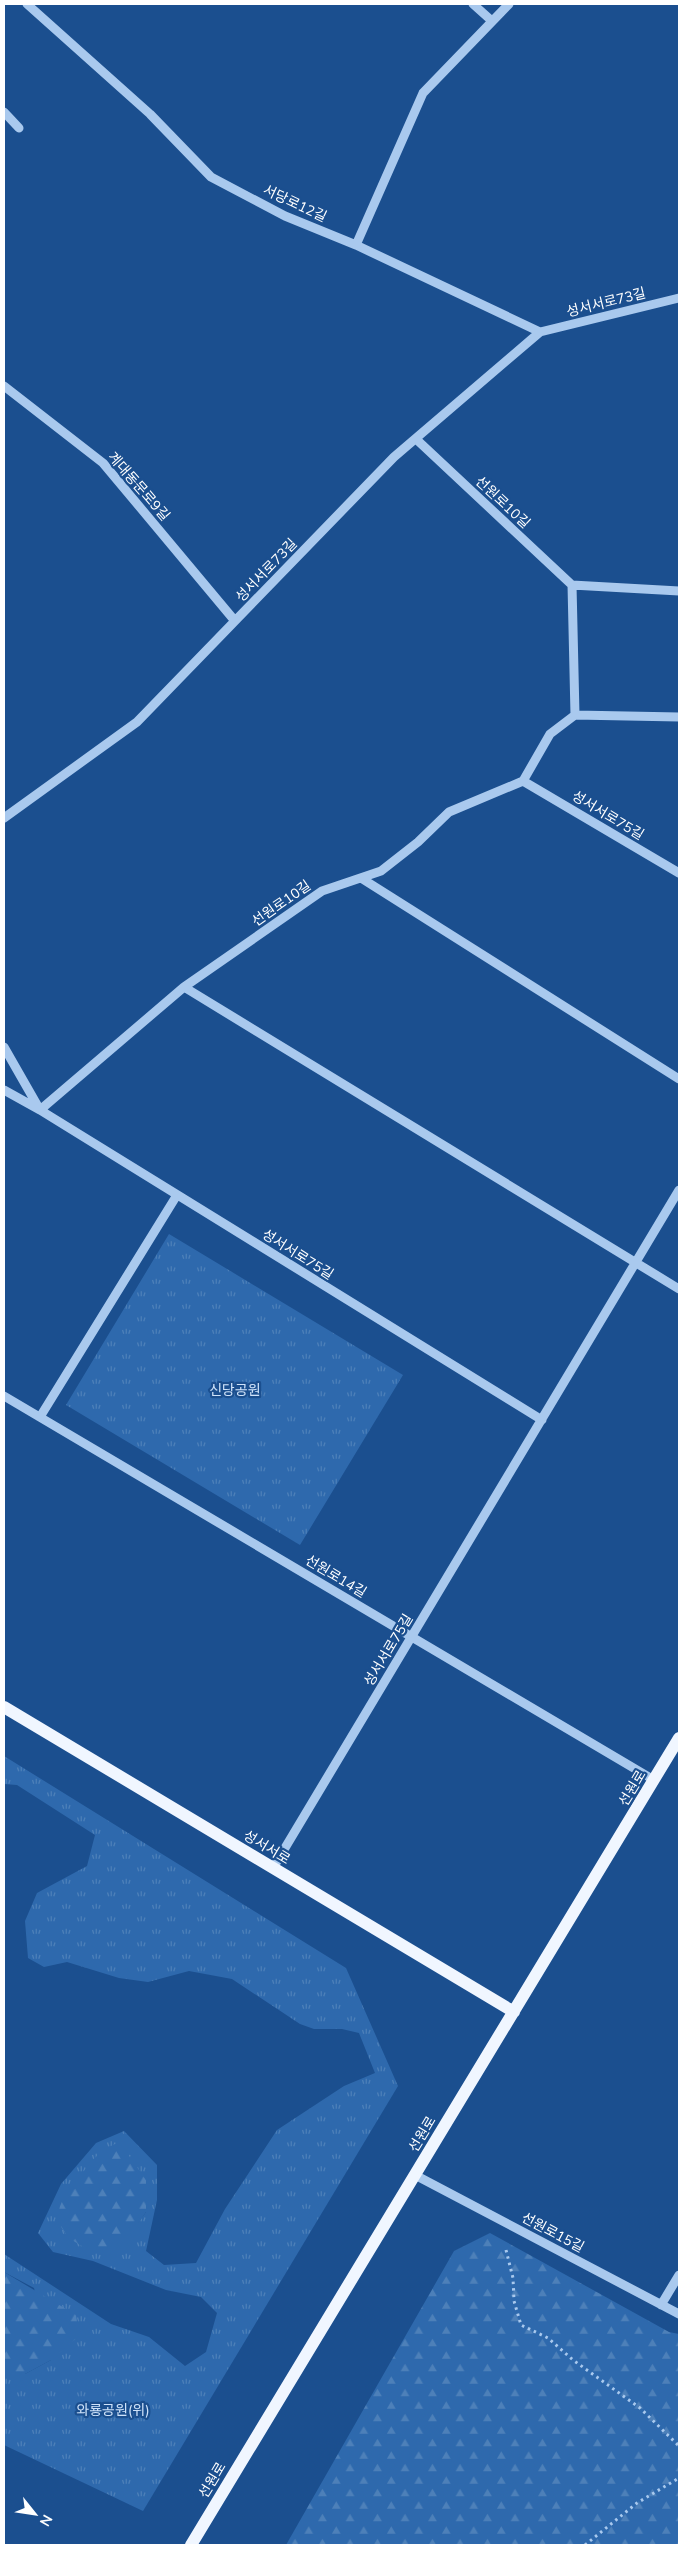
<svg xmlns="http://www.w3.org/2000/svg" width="683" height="2549" font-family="'Nunito Sans','Noto Sans KR',sans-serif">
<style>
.grass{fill:url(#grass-tufts);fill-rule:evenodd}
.forest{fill:url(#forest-firs)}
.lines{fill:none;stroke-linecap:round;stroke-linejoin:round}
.path{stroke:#a9c9ee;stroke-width:3;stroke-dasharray:2.5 4;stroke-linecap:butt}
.minor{stroke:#a9c9ee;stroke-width:9}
.major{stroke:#f0f6ff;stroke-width:12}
.labels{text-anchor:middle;stroke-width:4.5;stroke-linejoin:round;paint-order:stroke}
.street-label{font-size:14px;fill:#fff;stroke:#1b4f8f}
.park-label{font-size:14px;fill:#cfe3fa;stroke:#1b4f8f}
</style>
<defs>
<pattern id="grass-tufts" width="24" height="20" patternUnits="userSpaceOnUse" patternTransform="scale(1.25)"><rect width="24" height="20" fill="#2e69ad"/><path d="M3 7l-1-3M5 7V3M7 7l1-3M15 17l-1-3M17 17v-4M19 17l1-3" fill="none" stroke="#4d80b9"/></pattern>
<pattern id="forest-firs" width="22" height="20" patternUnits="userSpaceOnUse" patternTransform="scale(1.25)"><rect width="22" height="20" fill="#2e69ad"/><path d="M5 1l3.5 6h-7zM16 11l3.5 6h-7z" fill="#4d80b9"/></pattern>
</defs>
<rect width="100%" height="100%" fill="#1b4f8f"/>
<path class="grass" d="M169 1234 403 1375 300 1545 66 1405Z
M4 1756 346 1968 398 2086 143 2511 4 2445V2374H25L51 2360 34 2288 4 2272V2254L111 2324 149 2337 185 2366 206 2352 217 2313 201 2297 166 2290 93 2261 53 2252 38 2233 61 2184 96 2143 124 2131 157 2165V2200L146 2251 164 2265 196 2263 225 2209 277 2130 344 2086 375 2073 359 2033 342 2029H314L300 2024 232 1979 189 1971 148 1982 119 1978 67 1962 44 1967 28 1958 25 1921 37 1893 87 1866 95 1835 17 1785 4 1784ZM146 2180V2212L135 2227Z"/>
<path class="forest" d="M115 2144 125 2150 146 2180V2212L125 2243 109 2257C88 2249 56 2240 59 2211 60 2200 72 2187 79 2178 89 2164 98 2151 115 2144Z
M490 2233 669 2332 679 2334V2545H286L454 2251Z
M4 2272 76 2315 79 2336 51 2360 25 2374H4Z"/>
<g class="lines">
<path class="path" d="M506 2250 513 2278 514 2301 521 2325 548 2338 573 2360 640 2408 679 2446
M585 2545 637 2503 679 2478"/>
<path class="minor" d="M27 4 150 114 211 177 285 216 356 245 423 93 509 4
M473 4 492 21
M4 112 19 128
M356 245 540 332
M4 386 103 463 235 621
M416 439 572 585 575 715
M572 585 679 591
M523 781 679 873
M4 818 137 722 394 457 540 332 679 298
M361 878 679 1079
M184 987 679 1289
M4 1047 40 1110 542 1420
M4 1090 40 1110 184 987 322 891 381 871 418 842 449 812 523 781 550 734 575 715 679 717
M4 1396 654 1780
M40 1417 177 1195
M273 1868 679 1190
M415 2175 679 2314
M661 2305 679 2275"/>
<path class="major" d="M4 1707 514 2012
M191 2545 679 1738"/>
</g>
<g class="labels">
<g class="street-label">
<text transform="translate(295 203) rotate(25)" y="5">서당로12길</text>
<text transform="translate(606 302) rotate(-14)" y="5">성서서로73길</text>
<text transform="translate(139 486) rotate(49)" y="5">계대동문로9길</text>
<text transform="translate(503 502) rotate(43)" y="5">선원로10길</text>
<text transform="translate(266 570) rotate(-46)" y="5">성서서로73길</text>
<text transform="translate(608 815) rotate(31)" y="5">성서서로75길</text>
<text transform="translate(281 903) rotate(-35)" y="5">선원로10길</text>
<text transform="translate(298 1254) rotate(32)" y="5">성서서로75길</text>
<text transform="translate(336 1576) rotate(31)" y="5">선원로14길</text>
<text transform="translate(388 1650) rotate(-59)" y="5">성서서로75길</text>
<text transform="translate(632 1788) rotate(-59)" y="5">선원로</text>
<text transform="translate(267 1847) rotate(31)" y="5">성서서로</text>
<text transform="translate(422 2134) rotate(-59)" y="5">선원로</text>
<text transform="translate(553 2232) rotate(28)" y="5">선원로15길</text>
<text transform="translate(212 2480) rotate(-59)" y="5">선원로</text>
</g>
<g class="park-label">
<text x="235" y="1395">신당공원</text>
<text x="113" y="2415">와룡공원(위)</text>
</g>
</g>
<rect width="683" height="2549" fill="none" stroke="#ffffff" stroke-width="10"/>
<g transform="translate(35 2514) rotate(120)" stroke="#1b4f8f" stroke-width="4" paint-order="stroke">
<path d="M0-4L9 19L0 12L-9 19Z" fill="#ffffff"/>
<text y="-8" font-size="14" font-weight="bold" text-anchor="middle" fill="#ffffff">N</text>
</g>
</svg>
